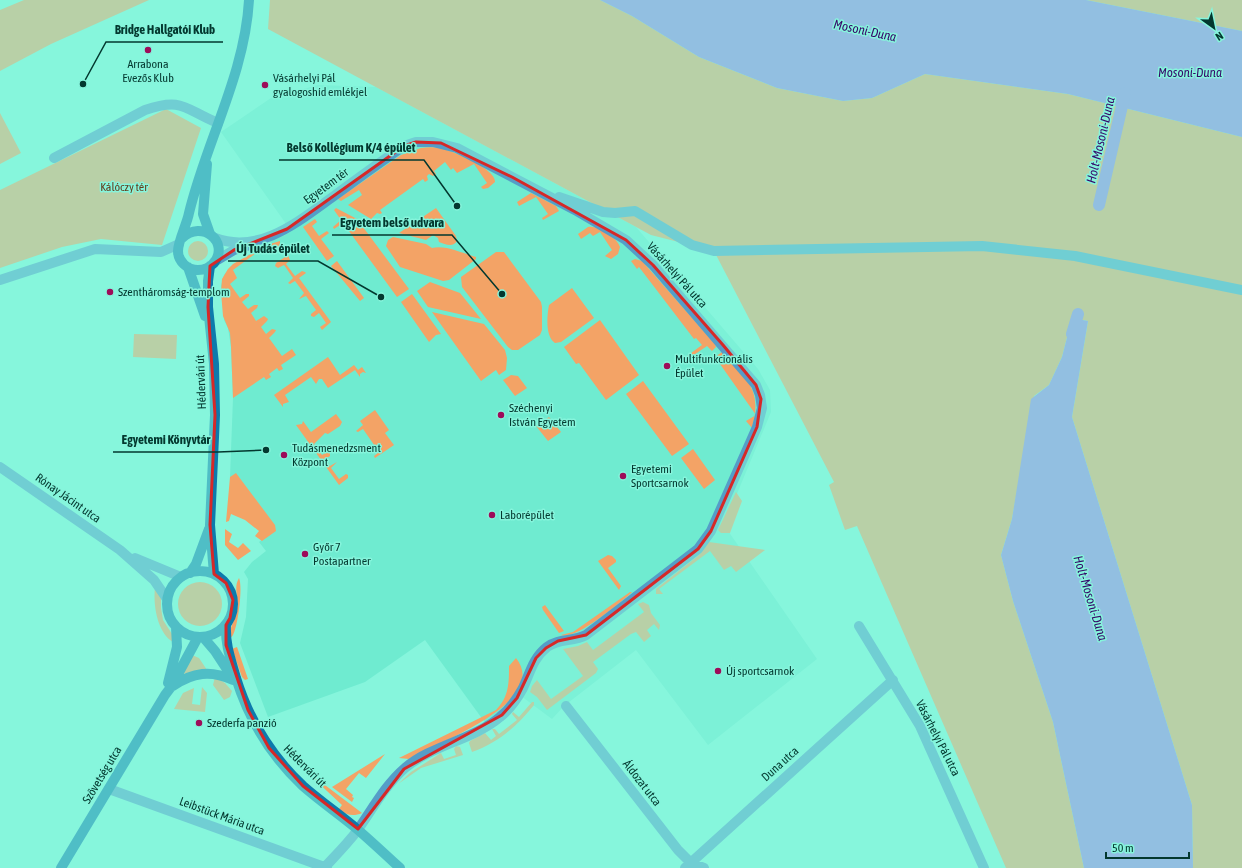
<svg xmlns="http://www.w3.org/2000/svg" width="1242" height="868" font-family="'Asap Condensed',sans-serif">
<style>
.built{fill:#6febd0}
.green{fill:#f3a366}
.water{fill:#9f7de6}
.lines{fill:none;stroke-linecap:round;stroke-linejoin:round}
.canal{stroke:#9f7de6;stroke-width:12}
.street{stroke:#559dc8;stroke-width:10}
.secondary{stroke:#0d7aac;stroke-width:10}
.marked{fill:none;stroke:#d62828;stroke-width:3;stroke-linejoin:round}
.poi-dot{fill:#9d0c59;stroke:#86f5dc;stroke-width:1.5}
.labels{text-anchor:middle;stroke-width:3;stroke-linejoin:round;paint-order:stroke}
.poi-label{font-size:12px;fill:#03382f;stroke:#86f5dc;text-anchor:start}
.street-label{font-size:12px;fill:#03382f;stroke:#86f5dc}
.park-label{font-size:12px;fill:#653c1c;stroke:#86f5dc}
.water-label{font-size:13px;font-style:italic;fill:#360869;stroke:#86f5dc}
.leader{fill:none;stroke:#03382f;stroke-width:1.5}
.callout-dot{fill:#03382f;stroke:#86f5dc;stroke-width:1.5}
.callout-label{font-size:13px;text-anchor:middle;font-weight:bold;fill:#03382f;stroke:#86f5dc;stroke-width:3;stroke-linejoin:round;paint-order:stroke}
</style>
<rect width="100%" height="100%" fill="#86f5dc"/>
<path class="built" d="M318 85 376 87 636 227 758 369 770 390 771 412 724 525 817 659 708 745 636 650 564 706 552 719 517 693 511 702 486 724 425 640 365 682 268 717 240 643 246 617 248 579 244 572 252 562 266 551 259 542 271 533 230 477 233 398 231 347 228 328 224 320 221 286 224 275 230 267 247 256 256 247 289 228 221 132 271 98Z"/>
<path class="green" d="M24 0H149L51 44 0 71V10Z
M270 0H600L632 16 699 57 777 88 843 101 872 98 925 74 1068 94 1242 137V868H1193L1192 805 1072 417 1088 321 1072 318 1062 357 1049 385 1034 396 1012 519 1001 555 1013 601 1053 722 1084 868H1006L857 526 845 530 829 485 834 482 714 251 651 235 268 29Z
M1086 0H1242V31Z
M166 109 201 128 162 245 101 239 62 247 0 268V190Z
M0 113 21 153 0 164Z
M421 148C429 147 436 147 443 149 455 152 496 169 495 182L488 188 483 189 481 187 487 183 474 164 457 173 453 168 451 170 445 162 434 171 436 174 433 176 429 174 427 176 428 180 425 182 423 179 380 210 382 213 380 214 377 213 371 219 348 205 362 195 359 190 341 201 338 199 401 155Z
M531 193 556 206 559 211 543 220 542 218 548 214 536 197 519 206 517 202Z
M336 208 357 219 409 289 397 297 343 223 334 229 333 227 341 220 334 210Z
M436 208 456 236 457 241C453 248 445 244 439 242L438 238 433 235 426 240 399 233Z
M315 219 317 222 312 226 319 236 327 231 329 233 321 239 334 256 327 261 303 227Z
M588 227C598 225 617 237 620 247L618 254 611 259 605 256 612 250 600 232 593 236 590 233 581 239 578 234Z
M393 237 426 244 432 248C446 245 461 253 476 257V259L449 280 443 281 400 267 386 246 388 240Z
M280 241V244L275 252H272L267 245 233 270 237 278 230 284 240 298 246 294H249V296L242 302 248 309 254 305H258L257 308 251 313 256 321 264 316 268 319 267 321 261 327 266 334 272 329 276 330 275 332 269 338 282 356 292 349 296 355 281 365 283 369 279 371 277 368 269 374 271 377 266 380 264 377 233 398 231 347 230 333 223 316 221 292 222 279 228 269 233 264 267 245Z
M188 251a10 10 0 1 1 20 0a10 10 0 1 1-20 0Z
M496 252H504L541 302 542 307V330L540 335 518 350H512L508 347 462 287 461 277Z
M288 255 290 260 286 264 295 276 302 271 305 272 306 273 299 278 331 322 322 330 320 327 326 323 319 313 314 317 311 316V314L316 310 306 296 299 299 304 293 295 281 290 284 288 283 293 278 284 265 278 268 275 266 276 263Z
M635 259 642 261 715 344 716 347 712 351 707 346 685 361 683 359 702 345 696 338 694 339 639 267 637 269 631 261Z
M337 261 364 298 360 301 331 266Z
M430 282 460 293 481 319 428 307 417 291Z
M572 288 594 318 561 342 555 343C545 337 547 315 549 305Z
M412 294 441 334 436 335 429 342 401 302Z
M432 312 484 324 505 350 507 358 506 370 499 375 496 370 481 381Z
M600 320 639 375 606 400 579 363 576 364 564 347Z
M134 334 177 335 176 359 133 357Z
M722 352C746 380 763 388 752 428L746 421 756 415 715 357Z
M328 357 340 375 354 365 358 370 362 367 366 373 363 372 360 374V377L355 370 328 388 322 379H319L316 384 311 377 285 395 289 402 283 404V407L274 395Z
M511 375 518 376 527 388 515 396 503 380Z
M643 381 689 444 672 456 626 394Z
M375 410 389 430 385 433 394 445 375 458 374 456 379 452 363 429 358 432 356 431 363 425 360 421Z
M336 414 342 422 340 426 328 434 325 433 314 444 322 455 327 452 330 453V456L325 459 330 466 337 462 331 468 339 479 346 474 348 475V478L339 485 296 425 302 424 303 421 311 432Z
M549 417 561 432 548 441 536 426Z
M693 449 715 480 704 489 681 458Z
M236 473 275 525 276 531 262 541 255 536 259 531 245 520 231 514 229 521 226 522 230 477Z
M736 492 742 501 730 533H721L718 530Z
M225 529 232 534 229 542 238 548 243 543 251 551 238 560 225 545Z
M709 542 765 550 736 572 731 566 724 570 710 551 659 589 663 594H656V589L699 555Z
M608 555 612 556 616 560V562L608 568 621 586 619 590 598 561Z
M239 578C243 586 238 626 233 635 232 637 230 638 229 640 229 627 235 621 237 609 239 598 233 588 239 578Z
M178 604a22 22 0 1 1 44 0a22 22 0 1 1-44 0Z
M155 587 161 598V608L163 620 172 634 173 642C157 632 153 605 155 587Z
M630 592H632L628 596C617 605 574 641 561 635L573 632Z
M643 602 649 605 651 613 660 625 659 630 654 624 647 630 651 636 644 642 636 632 631 634 593 662 598 669 596 673 547 710 537 697 530 692 532 686 537 680 551 699 583 676 563 649 578 646 587 642 593 650 644 612 638 604Z
M545 605 564 631 559 633 543 610 542 607Z
M237 647 248 679 245 680 242 677 232 649Z
M192 655 199 658 207 670 183 674Z
M516 658C551 702 436 743 409 759L399 758 496 710C509 697 509 683 509 666Z
M215 677 225 683 232 691 230 697 224 700 213 685Z
M202 687 207 693 205 712 174 709 183 693 194 688 192 704 200 705Z
M532 702H534V705C517 726 498 743 472 752L469 743 470 741 485 733 491 740 496 736 492 729H495L499 734 517 720 512 714 513 712 519 717Z
M456 746 460 747 463 755 421 768 398 784 411 772 441 753 444 759 456 755 454 749Z
M385 754 366 778 359 773 346 789 353 795 352 797 354 798 352 802 332 787Z
M313 776 362 813C353 817 346 815 339 809L342 805 313 778Z"/>
<path class="water" d="M600 0H1086L1242 31V137L1068 94 925 74 872 98 843 101 777 88 699 57 632 16Z
M1072 318 1088 321 1072 417 1192 805 1193 868H1084L1053 722 1013 601 1001 555 1012 519 1031 399 1049 385 1062 357Z"/>
<g class="lines">
<path class="canal" d="M1099 205 1125 93
M1072 334 1078 314"/>
<path class="street" d="M54 158 145 110C183 97 184 109 218 123
M559 197 603 212 615 213 635 211 692 245 714 251 982 246 1075 256 1242 290
M215 238C260 255 300 220 334 196 357 179 380 162 404 146L416 142H433L457 148 575 210 626 240 653 265 756 385 760 395 762 408 757 427 711 531 698 549 586 635C573 642 559 638 547 647 533 658 530 673 523 688 517 699 510 709 500 717 473 740 432 745 405 768 385 785 372 810 357 831 347 844 336 855 325 867
M214 262 234 250 250 245
M0 280 95 249 161 252 179 244
M0 467 120 550 154 580 167 599
M135 558 181 577
M859 626 920 726 984 868
M566 706 678 850 691 863 704 868
M109 789 327 868
M685 868 893 680"/>
<path class="secondary" d="M207 164 203 214 210 234
M182 238C202 219 230 242 214 263 210 267 204 270 198 270 187 270 178 261 178 251 178 241 187 224 189 213 206 142 245 74 249 0
M210 266 208 281V307L214 364 215 415 210 525 214 574
M188 267 205 316
M167 604a33 33 0 1 1 66 0a33 33 0 1 1-66 0Z
M190 573 196 564 209 529
M226 625C225 645 231 660 236 678 249 720 271 756 303 786 320 801 339 814 357 829 372 842 386 855 400 868
M203 637 215 651 232 677
M168 683 177 647 176 627
M173 686C193 672 211 670 233 680
M61 868 165 695 171 687 198 637"/>
</g>
<path d="M0 0H1242V868H0ZM416 142 441 143 512 177 626 240 653 265 723 345 756 385 761 399 757 427 711 531 698 549 586 635 558 641 546 648 536 658 517 698 502 715 404 769 358 829 303 786 269 748 248 710 226 645V625L230 618 233 600 226 583 214 574 210 525 215 415 208 307 210 266 234 250 287 229 404 146Z" fill="#86f5dc" fill-opacity=".55" fill-rule="evenodd"/>
<path class="marked" d="M416 142 441 143 512 177 626 240 653 265 723 345 756 385 761 399 757 427 711 531 698 549 586 635 558 641 546 648 536 658 517 698 502 715 404 769 358 829 303 786 269 748 248 710 226 645V625L230 618 233 600 226 583 214 574 210 525 215 415 208 307 210 266 234 250 287 229 404 146Z"/>
<g class="poi-dot">
<circle cx="148" cy="50" r="4"/>
<circle cx="265" cy="85" r="4"/>
<circle cx="110" cy="292" r="4"/>
<circle cx="667" cy="366" r="4"/>
<circle cx="501" cy="415" r="4"/>
<circle cx="284" cy="455" r="4"/>
<circle cx="623" cy="476" r="4"/>
<circle cx="492" cy="515" r="4"/>
<circle cx="305" cy="554" r="4"/>
<circle cx="718" cy="671" r="4"/>
<circle cx="199" cy="723" r="4"/>
</g>
<g class="labels">
<g class="poi-label">
<text x="148" y="68" text-anchor="middle">Arrabona<tspan x="148" dy="14">Evezős Klub</tspan></text>
<text x="273" y="82">Vásárhelyi Pál<tspan x="273" dy="14">gyalogoshíd emlékjel</tspan></text>
<text x="118" y="296">Szentháromság-templom</text>
<text x="675" y="363">Multifunkcionális<tspan x="675" dy="14">Épület</tspan></text>
<text x="509" y="412">Széchenyi<tspan x="509" dy="14">István Egyetem</tspan></text>
<text x="292" y="452">Tudásmenedzsment<tspan x="292" dy="14">Központ</tspan></text>
<text x="631" y="473">Egyetemi<tspan x="631" dy="14">Sportcsarnok</tspan></text>
<text x="500" y="519">Laborépület</text>
<text x="313" y="551">Győr 7<tspan x="313" dy="14">Postapartner</tspan></text>
<text x="726" y="675">Új sportcsarnok</text>
<text x="207" y="727">Szederfa panzió</text>
</g>
<g class="street-label">
<text transform="translate(326 186) rotate(-36)" y="4">Egyetem tér</text>
<text transform="translate(677 275) rotate(48)" y="4">Vásárhelyi Pál utca</text>
<text transform="translate(201 382) rotate(-92)" y="4">Hédervári út</text>
<text transform="translate(68 498) rotate(35)" y="4">Rónay Jácint utca</text>
<text transform="translate(938 738) rotate(63)" y="4">Vásárhelyi Pál utca</text>
<text transform="translate(780 764) rotate(-42)" y="4">Duna utca</text>
<text transform="translate(305 766) rotate(45)" y="4">Hédervári út</text>
<text transform="translate(102 775) rotate(-59)" y="4">Szövetség utca</text>
<text transform="translate(642 783) rotate(52)" y="4">Áldozat utca</text>
<text transform="translate(222 816) rotate(20)" y="4">Leibstück Mária utca</text>
</g>
<g class="park-label">
<text x="124" y="191">Kálóczy tér</text>
</g>
<g class="water-label">
<text transform="translate(865 30) rotate(12)" y="5">Mosoni-Duna</text>
<text x="1190" y="77">Mosoni-Duna</text>
<text transform="translate(1100 140) rotate(-77)" y="5">Holt-Mosoni-Duna</text>
<text transform="translate(1091 598) rotate(73)" y="5">Holt-Mosoni-Duna</text>
</g>
</g>
<path class="leader" d="M83 84L106 42H223M457 206L424 160H279M502 294L452 235H332M381 297L318 261H228M266 450L218 452H113"/>
<g class="callout-dot">
<circle cx="83" cy="84" r="4"/>
<circle cx="457" cy="206" r="4"/>
<circle cx="502" cy="294" r="4"/>
<circle cx="381" cy="297" r="4"/>
<circle cx="266" cy="450" r="4"/>
</g>
<g class="callout-label">
<text x="165" y="34">Bridge Hallgatói Klub</text>
<text x="351" y="152">Belső Kollégium K/4 épület</text>
<text x="392" y="227">Egyetem belső udvara</text>
<text x="273" y="253">Új Tudás épület</text>
<text x="166" y="444">Egyetemi Könyvtár</text>
</g>
<g transform="translate(1214 28) rotate(147)" stroke="#86f5dc" stroke-width="3" paint-order="stroke">
<path d="M0-3L7 15L0 10L-7 15Z" fill="#03382f"/>
<text y="-6" font-size="11" font-weight="bold" text-anchor="middle" fill="#03382f">N</text>
</g>
<path d="M1106 852v6h83v-6" fill="none" stroke="#03382f" stroke-width="2"/>
<text x="1112" y="852" font-size="12" fill="#03382f" stroke="#86f5dc" stroke-width="3" paint-order="stroke">50 m</text>
</svg>
